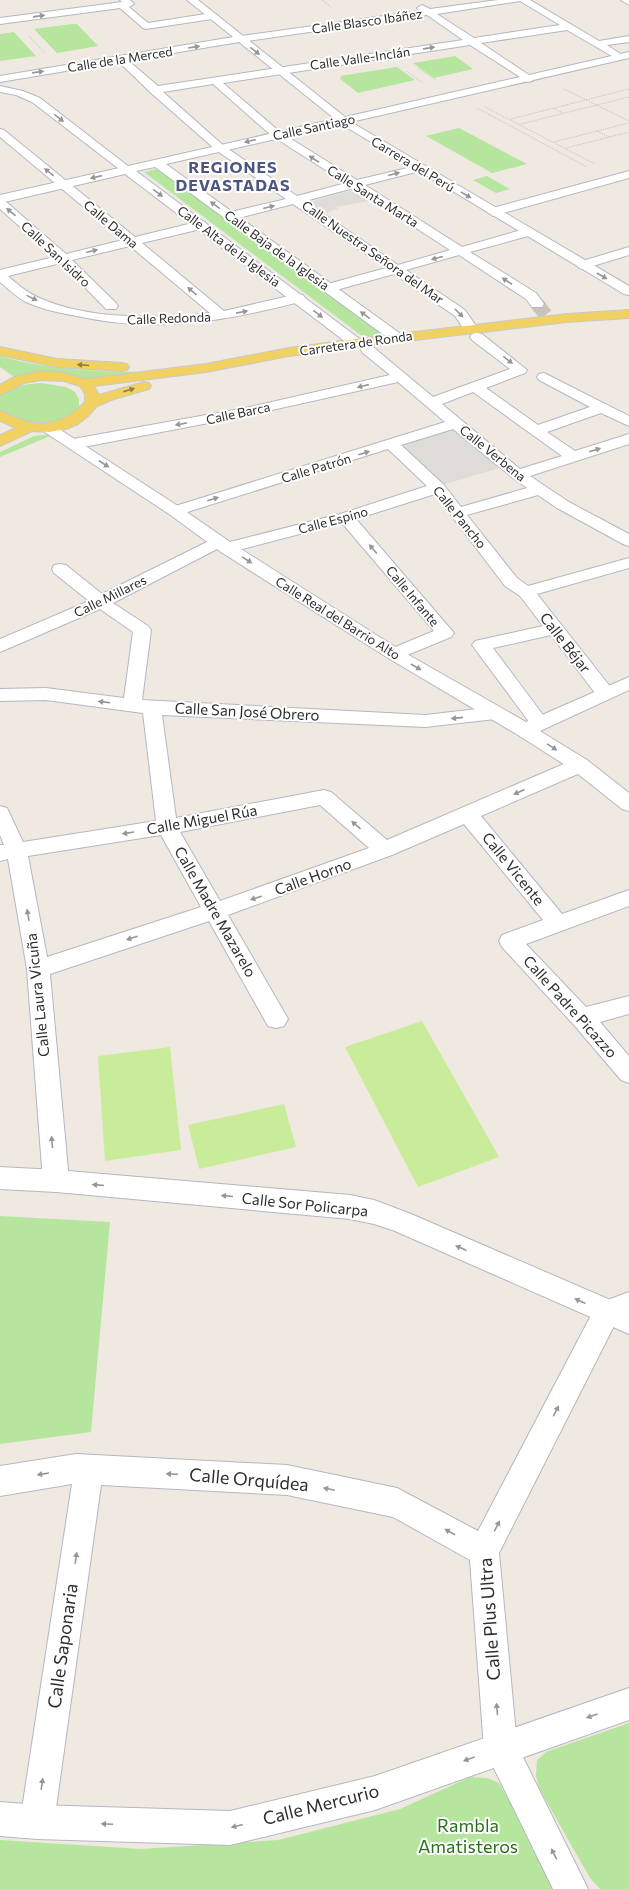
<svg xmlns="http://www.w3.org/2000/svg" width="629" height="1889" font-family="Commissioner,sans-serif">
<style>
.green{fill:#b6e59e}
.pitch{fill:#c9ec9a}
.plaza{fill:#dfdcd8}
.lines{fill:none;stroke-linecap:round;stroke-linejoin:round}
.street-tunnel{stroke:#c8c4bd;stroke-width:14;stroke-dasharray:14 7;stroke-linecap:butt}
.street-casing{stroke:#b4b7c1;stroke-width:2}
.secondary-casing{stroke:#b4b7c1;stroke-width:2}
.primary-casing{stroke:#c9c9c9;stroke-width:2}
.path{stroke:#c9c9c9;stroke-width:1;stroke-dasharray:1.5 1;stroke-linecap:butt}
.street{fill:#fff;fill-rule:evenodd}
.secondary{fill:#fff;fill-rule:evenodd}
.primary{fill:#f2d163;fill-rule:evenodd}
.oneway{fill:#969696}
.oneway2{fill:#908048}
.labels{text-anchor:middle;stroke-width:4;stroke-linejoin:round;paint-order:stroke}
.far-street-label{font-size:13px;fill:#2e2e2e;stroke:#fff}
.street-label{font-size:15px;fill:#2e2e2e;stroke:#fff}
.far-district-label{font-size:16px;font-weight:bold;letter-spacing:1px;fill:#4d5680;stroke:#fff}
.near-street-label{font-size:18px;fill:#2e2e2e;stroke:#fff}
.near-park-label{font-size:18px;fill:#2c6e1b;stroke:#fff}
</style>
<rect width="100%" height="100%" fill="#efe9e1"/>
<path class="green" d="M72 24H77L98 46 57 53 34 29Z
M14 32 36 56 0 61V34Z
M455 56 473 69 434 78 413 63Z
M397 67 415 80 358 93 339 78H342L340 76Z
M459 128 527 164 492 173 426 136Z
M157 169H159L383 334 377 336H362L144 172Z
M487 176 510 189 496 193 473 180Z
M0 356C55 372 115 372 173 372L77 380 16 378 0 367Z
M41 383 66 387 75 392 79 399V406L74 414 52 425 0 420V395C11 386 27 384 41 383Z
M55 434 0 457V452L34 436Z
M0 1216 110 1222 91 1432 0 1444Z
M629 1723V1889H600L590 1878 540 1790 536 1776 537 1760 546 1752Z
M470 1777 487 1778 499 1783 528 1835 553 1889H0V1840L141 1849 278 1840 400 1809Z"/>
<path class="pitch" d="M422 1021 499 1157 418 1187 345 1047Z
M170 1047 181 1150 105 1161 98 1056Z
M284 1104 296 1147 199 1169 188 1125Z"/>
<path class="plaza" d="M353 190 370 201 336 207 338 209 325 213 309 202Z
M455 427 503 467 442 485 399 447Z"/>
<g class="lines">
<path class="street-tunnel" d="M537 304 550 320"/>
<g class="street-casing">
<path id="street" d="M120 0H130L134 4 129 7 148 23 212 13 217 16 212 19 146 29 143 28 120 8 0 24V18L122 2Z
M498 0H530L599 41 629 36V42L607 45 625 57 623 59H617L567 30 481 43 532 77 533 79 532 81 528 82 470 45 223 83 280 132 357 180 420 165 424 166 426 168 424 170 365 185 462 247 528 228 532 229 534 232 532 235 470 252 536 293 544 304 542 307H532L526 299 459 255 406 270 465 310 478 329 476 332H466L455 316 394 274 329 292 324 291 323 288 324 285 386 268 293 204 231 220 227 219 225 216 227 213 286 199 216 150 150 92 116 59 118 57H124L158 86 463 40 427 15 241 42 236 39 241 36 420 11 417 8 422 5 430 9ZM520 1 560 25 474 38 437 14ZM213 84 272 136 346 183 297 196 224 146 163 92ZM354 188 450 250 398 265 305 201Z
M621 0H629V5Z
M0 86 23 91 40 98 133 170 127 173 123 172 32 102 16 95 0 92Z
M0 129 4 130 135 237 201 221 205 222 207 225 205 228 142 243 224 311 298 294 303 295 305 298 303 301C226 321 157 334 77 316 60 313 40 309 24 301 16 296 8 289 0 282V270L54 257 0 209V199L4 200 66 254 123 240 0 137ZM130 246 210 313C156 319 85 320 35 296 25 291 16 283 8 276L61 263 106 309H116L118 306 116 303 72 260Z
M629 171V178L493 216 487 212 489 209Z
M629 247V255L583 269 579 268 577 265 579 262Z
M477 333 482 334 527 370 525 373 486 388 538 425 590 407 539 380 537 377 539 374 544 373 629 416V426L601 413 547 432 575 451 629 434V444L530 476 569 502 629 534V546L623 544 557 508 538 495 467 515 517 578 528 586 629 558V568L537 594 612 689 614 693 612 697 605 699 598 697 551 635 493 648 549 723 547 727 540 729 533 727 472 645 475 641 543 626 520 596 505 586 435 494 356 519 454 633 451 637 400 658 394 660 388 658 385 654 388 650 434 631 342 523 227 553 221 552 219 548 113 603 148 626 151 630 142 700 425 715 495 707 502 709 504 713 502 717 495 719 425 727 162 715 176 818 324 790 331 792 387 840 573 760 580 758 587 760 590 765 587 770 481 816 562 914 629 890V906L526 944 586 1007 629 996V1014L600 1022 629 1056V1083L621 1080 574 1025 502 947 499 941 502 935 543 920 464 824 392 855 228 915 288 1019 284 1026 276 1028 268 1026 209 921 50 974 69 1181 65 1189 56 1192 47 1189 43 1181 27 969 8 859 0 861V845H4L0 835V806L7 808 23 842 156 821 143 713 46 700 0 701V689L46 688 124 698 133 632 100 609 0 652V639L89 601 54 573 52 569 54 565 60 564 66 565 102 594 213 539 219 537 225 539 226 543 340 514 427 486 388 449 181 514 175 516 169 514 167 511 169 508 445 422 398 382 245 416 73 449 68 447 65 444 68 441 73 439 245 408 390 375 363 353 361 350 363 347H373L433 397 510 369 472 340 470 337 472 334ZM473 392 562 456 520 469 442 404ZM453 429 513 478 527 488 461 507 444 485 401 445ZM320 805 369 848 220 901 180 832ZM161 835 201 907 47 957 28 856Z
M629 1292V1318L616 1322 499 1553 517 1745 588 1889H553L484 1748 470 1560 393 1517 287 1495 101 1485 54 1822 49 1834 37 1839 25 1834 20 1822 72 1484 0 1496V1466L76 1454 287 1465 397 1488 478 1531 597 1304Z"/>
</g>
<g class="secondary-casing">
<path id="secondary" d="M187 0H198L345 117 629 52V58L351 122 629 286V295L624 294 341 124 166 164 402 335 404 338 402 341H392L155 167 136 171 361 340 363 343 361 346H351L125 174 0 203V195L335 119 239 42 0 82V76L233 37Z
M48 424 53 425 181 508 233 544 400 650 526 722 629 677V690L540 731 587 760 629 793V811L622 809 573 770 518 735 388 658 221 552 169 514 43 431 41 428 43 425Z
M0 1167 56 1170 350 1195 374 1200 411 1214 629 1308V1334L395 1231 374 1224 350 1219 56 1192 0 1189Z
M629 1688V1720L375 1810 230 1845 37 1839 0 1836V1802L37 1805 230 1811 375 1776Z"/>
</g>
<g class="primary-casing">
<path id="primary" d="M629 310V318L567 322 356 347 289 356 206 372 94 386 99 395 144 382 149 383 151 386 149 389 114 399 97 406 88 416 78 424 66 429 49 432 32 431 0 446V435L16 428 0 421V411C6 412 11 416 17 418 42 429 67 422 85 402V394L80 386 64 381 41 380 24 383 0 395V385L14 377 41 371 64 373 86 379 206 364 289 348 356 339 567 314Z
M0 347 57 359 122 363 127 364 129 367 127 370 122 371 57 367 0 355Z"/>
</g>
<path class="path" d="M322 0 331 7
M29 36 45 53
M418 68 436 80
M406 71 423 83
M564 89 629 121
M485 107 595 164
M477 108 587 167
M553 108 563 113
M511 119 629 89
M521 124 629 97
M597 131 609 137
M554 142 629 123
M566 148 629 132"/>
<use href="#street" class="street"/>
<use href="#secondary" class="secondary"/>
<use href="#primary" class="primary"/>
</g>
<defs><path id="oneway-solid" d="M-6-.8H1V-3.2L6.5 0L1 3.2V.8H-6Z"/></defs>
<g class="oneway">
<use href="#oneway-solid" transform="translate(39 16) rotate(-8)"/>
<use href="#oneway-solid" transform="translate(194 47) rotate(-9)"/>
<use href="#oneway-solid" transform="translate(429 48) rotate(-8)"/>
<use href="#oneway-solid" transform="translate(255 51) rotate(38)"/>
<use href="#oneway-solid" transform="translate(38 72) rotate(-8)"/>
<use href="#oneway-solid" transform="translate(59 118) rotate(37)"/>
<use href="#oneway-solid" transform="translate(250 141) rotate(166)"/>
<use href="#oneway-solid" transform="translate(314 159) rotate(-147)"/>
<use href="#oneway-solid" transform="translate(49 172) rotate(-141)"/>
<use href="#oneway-solid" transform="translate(394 174) rotate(-15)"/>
<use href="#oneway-solid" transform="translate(96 177) rotate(167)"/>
<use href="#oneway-solid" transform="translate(158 193) rotate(37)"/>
<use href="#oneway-solid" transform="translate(466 195) rotate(31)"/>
<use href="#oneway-solid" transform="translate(215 205) rotate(-144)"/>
<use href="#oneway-solid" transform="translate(269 207) rotate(-14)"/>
<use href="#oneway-solid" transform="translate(11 212) rotate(-139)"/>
<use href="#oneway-solid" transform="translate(92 251) rotate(-14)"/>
<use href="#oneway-solid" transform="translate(437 258) rotate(165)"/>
<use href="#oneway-solid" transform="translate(602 276) rotate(30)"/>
<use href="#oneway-solid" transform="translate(507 281) rotate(-147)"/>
<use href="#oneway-solid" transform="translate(192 291) rotate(-140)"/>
<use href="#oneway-solid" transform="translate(32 298) rotate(26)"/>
<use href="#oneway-solid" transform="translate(242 312) rotate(-11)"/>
<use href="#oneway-solid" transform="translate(459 313) rotate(45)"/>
<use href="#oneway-solid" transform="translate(318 314) rotate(38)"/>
<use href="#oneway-solid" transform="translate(365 315) rotate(-144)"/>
<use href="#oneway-solid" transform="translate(508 360) rotate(38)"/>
<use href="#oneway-solid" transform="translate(363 386) rotate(167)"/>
<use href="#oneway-solid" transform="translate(181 424) rotate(169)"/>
<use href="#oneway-solid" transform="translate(595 450) rotate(-18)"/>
<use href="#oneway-solid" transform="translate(364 453) rotate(-17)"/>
<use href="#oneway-solid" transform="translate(104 464) rotate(33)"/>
<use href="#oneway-solid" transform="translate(213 499) rotate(-17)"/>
<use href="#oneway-solid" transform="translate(373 549) rotate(-130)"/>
<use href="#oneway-solid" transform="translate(247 560) rotate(32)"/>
<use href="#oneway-solid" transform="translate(416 667) rotate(30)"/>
<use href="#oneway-solid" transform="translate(104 702) rotate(-173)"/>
<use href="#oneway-solid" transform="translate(457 718) rotate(174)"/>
<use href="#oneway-solid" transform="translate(552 747) rotate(32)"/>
<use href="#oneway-solid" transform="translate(519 792) rotate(156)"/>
<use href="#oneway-solid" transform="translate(356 825) rotate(-139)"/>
<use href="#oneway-solid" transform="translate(128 833) rotate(171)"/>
<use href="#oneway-solid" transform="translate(256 898) rotate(162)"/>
<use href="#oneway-solid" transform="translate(28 915) rotate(-100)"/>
<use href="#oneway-solid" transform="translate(132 938) rotate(162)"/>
<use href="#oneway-solid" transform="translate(52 1142) rotate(-95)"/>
<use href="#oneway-solid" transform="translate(98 1185) rotate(-175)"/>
<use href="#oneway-solid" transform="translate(227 1196) rotate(-175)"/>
<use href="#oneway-solid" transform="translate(461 1248) rotate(-156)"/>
<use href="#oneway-solid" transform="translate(580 1301) rotate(-156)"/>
<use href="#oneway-solid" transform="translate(556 1411) rotate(-63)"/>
<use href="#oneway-solid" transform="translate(43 1474) rotate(171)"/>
<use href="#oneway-solid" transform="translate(172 1474) rotate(-177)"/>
<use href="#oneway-solid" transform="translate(329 1489) rotate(-168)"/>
<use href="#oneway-solid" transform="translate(497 1526) rotate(-63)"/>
<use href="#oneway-solid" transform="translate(450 1532) rotate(-151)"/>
<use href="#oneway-solid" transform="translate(76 1558) rotate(-82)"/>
<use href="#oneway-solid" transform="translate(497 1709) rotate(-95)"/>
<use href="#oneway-solid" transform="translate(592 1716) rotate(161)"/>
<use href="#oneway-solid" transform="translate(469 1759) rotate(160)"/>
<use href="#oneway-solid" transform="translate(42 1784) rotate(-82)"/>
<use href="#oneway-solid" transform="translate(107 1824) rotate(-178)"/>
<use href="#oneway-solid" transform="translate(237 1826) rotate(166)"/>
<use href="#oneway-solid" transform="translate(554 1854) rotate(-117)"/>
</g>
<g class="oneway2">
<use href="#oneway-solid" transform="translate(83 365) rotate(-175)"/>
<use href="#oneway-solid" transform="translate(129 390) rotate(-18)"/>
</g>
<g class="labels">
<g class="far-street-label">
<text transform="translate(367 21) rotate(-8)" y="5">Calle Blasco Ibáñez</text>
<text transform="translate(360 58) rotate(-8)" y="5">Calle Valle-Inclán</text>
<text transform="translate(120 59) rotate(-9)" y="5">Calle de la Merced</text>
<text transform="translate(314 127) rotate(-12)" y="5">Calle Santiago</text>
<text transform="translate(413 164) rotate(31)" y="5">Carrera del Perú</text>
<text transform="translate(373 196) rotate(32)" y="5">Calle Santa Marta</text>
<text transform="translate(111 224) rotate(40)" y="5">Calle Dama</text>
<text transform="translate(229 246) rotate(37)" y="5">Calle Alta de la Iglesia</text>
<text transform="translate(277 250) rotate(36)" y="5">Calle Baja de la Iglesia</text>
<text transform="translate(373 252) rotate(35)" y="5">Calle Nuestra Señora del Mar</text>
<text transform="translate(56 254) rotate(43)" y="5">Calle San Isidro</text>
<text transform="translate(169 318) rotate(-2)" y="5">Calle Redonda</text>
<text transform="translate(356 343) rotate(-8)" y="5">Carretera de Ronda</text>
<text transform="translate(238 413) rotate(-12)" y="5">Calle Barca</text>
<text transform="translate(493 453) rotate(39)" y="5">Calle Verbena</text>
<text transform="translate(316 468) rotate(-17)" y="5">Calle Patrón</text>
<text transform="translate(460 517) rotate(51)" y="5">Calle Pancho</text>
<text transform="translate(333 520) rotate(-15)" y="5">Calle Espino</text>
<text transform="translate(110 596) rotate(-26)" y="5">Calle Millares</text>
<text transform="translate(413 596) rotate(50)" y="5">Calle Infante</text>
<text transform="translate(338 618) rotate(32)" y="5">Calle Real del Barrio Alto</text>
</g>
<g class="street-label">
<text transform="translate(565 643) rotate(52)" y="5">Calle Béjar</text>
<text transform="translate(247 712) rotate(3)" y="5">Calle San José Obrero</text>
<text transform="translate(202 820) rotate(-10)" y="5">Calle Miguel Rúa</text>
<text transform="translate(513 869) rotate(51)" y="5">Calle Vicente</text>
<text transform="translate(313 877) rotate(-20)" y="5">Calle Horno</text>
<text transform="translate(215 912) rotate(60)" y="5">Calle Madre Mazarelo</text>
<text transform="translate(38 995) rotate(-96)" y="5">Calle Laura Vicuña</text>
<text transform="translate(570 1007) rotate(48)" y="5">Calle Padre Picazzo</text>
<text transform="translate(305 1205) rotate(6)" y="5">Calle Sor Policarpa</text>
</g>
<g class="far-district-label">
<text x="233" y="173">REGIONES<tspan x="233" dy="18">DEVASTADAS</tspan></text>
</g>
<g class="near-street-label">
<text transform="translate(249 1480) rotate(5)" y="6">Calle Orquídea</text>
<text transform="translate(490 1619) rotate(-94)" y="6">Calle Plus Ultra</text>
<text transform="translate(63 1646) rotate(-82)" y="6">Calle Saponaria</text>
<text transform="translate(321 1805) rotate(-14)" y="6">Calle Mercurio</text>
</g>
<g class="near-park-label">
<text x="468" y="1832">Rambla<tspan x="468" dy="21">Amatisteros</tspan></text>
</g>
</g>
</svg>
